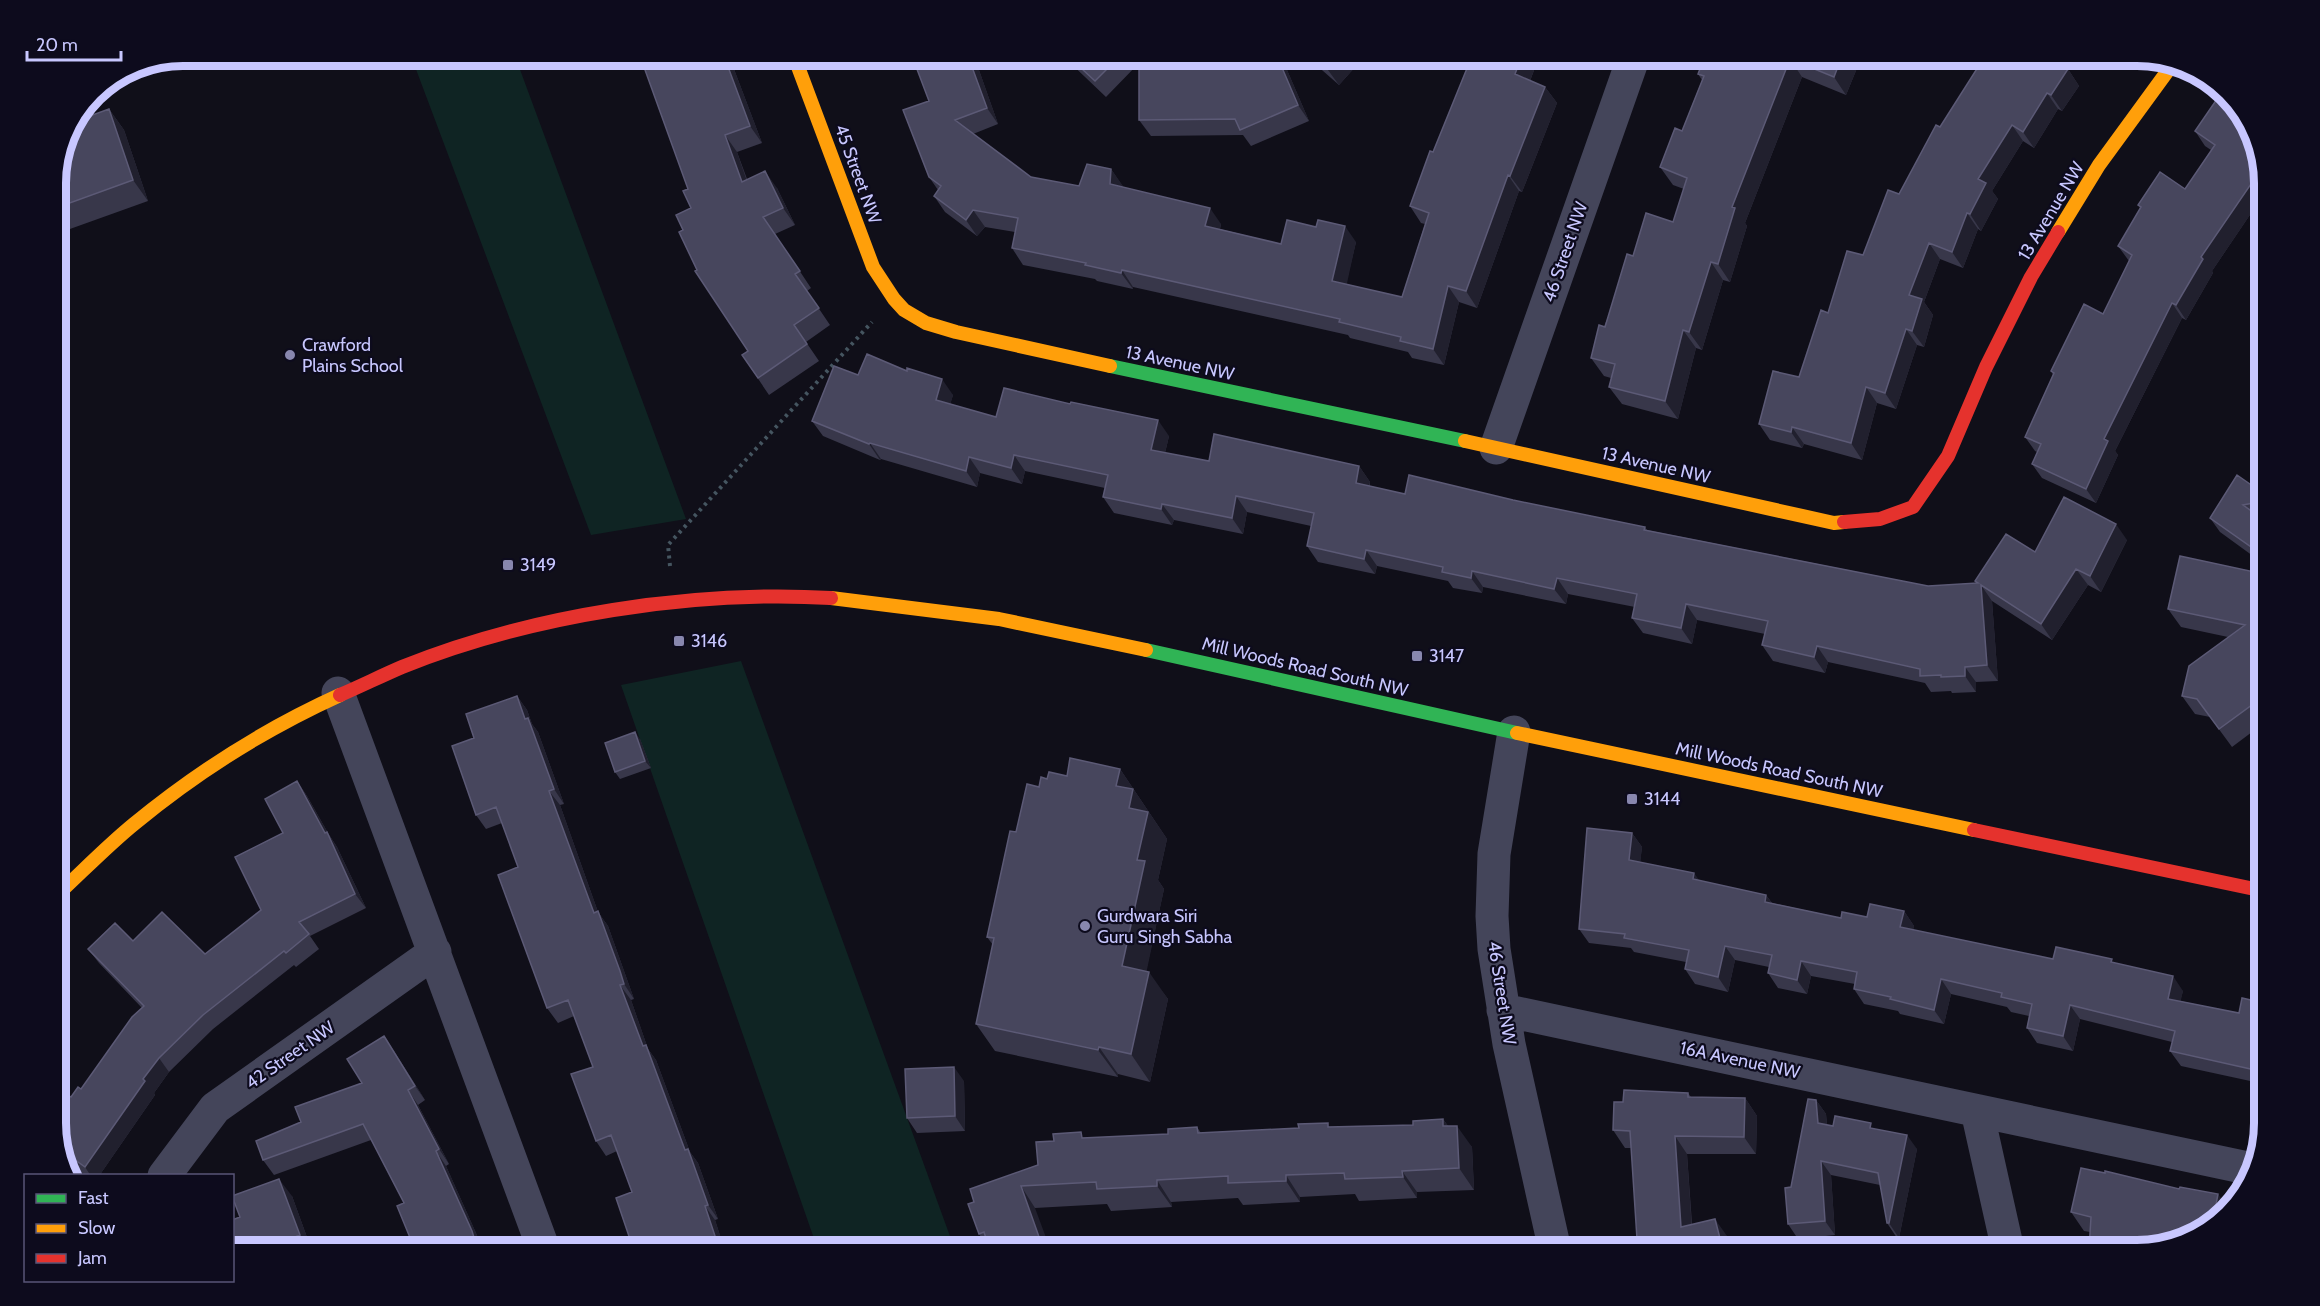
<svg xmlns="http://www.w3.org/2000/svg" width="2320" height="1306" font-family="Cabin,sans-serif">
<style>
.green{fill:#0f2423}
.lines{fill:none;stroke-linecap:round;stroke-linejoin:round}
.path{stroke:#455560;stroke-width:4;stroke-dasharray:3 4.5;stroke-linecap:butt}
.street{stroke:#44455a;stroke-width:33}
.fast{stroke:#30b455;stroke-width:14}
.slow{stroke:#ff9f0a;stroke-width:14}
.jam{stroke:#e5322d;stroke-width:14}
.wall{fill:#38374a}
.shaded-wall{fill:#21202e}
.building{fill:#47465d;stroke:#5c5a76;stroke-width:1.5}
.poi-dot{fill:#8887ae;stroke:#0d0b1d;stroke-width:2}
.labels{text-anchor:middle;stroke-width:4.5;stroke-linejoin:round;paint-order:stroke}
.street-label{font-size:18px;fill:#c8c7ff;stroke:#0d0b1d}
.poi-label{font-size:18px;fill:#c8c7ff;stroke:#0d0b1d;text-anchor:start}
.rim{fill:none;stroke:#c8c7ff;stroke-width:8}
</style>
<rect width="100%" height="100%" fill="#100f19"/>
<path class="green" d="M411 56H515L686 519 591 535Z
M741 661 955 1250H818L621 685Z"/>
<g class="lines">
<path class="path" d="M670 566 668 545 872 322"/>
<path class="street" d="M1496 448 1634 56
M338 693 544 1250
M1514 732 1494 854 1492 916 1494 949 1509 1044 1555 1250
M1503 1010 2252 1169
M1977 1111 2008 1250
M164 1176 215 1108 435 952"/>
<path class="fast" d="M1110 366 1465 441
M1146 650 1517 733"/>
<path class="slow" d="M794 56 873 267 894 299 904 310 926 323 956 332 1110 366
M2058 232 2099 165 2172 65
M1465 441 1834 523 1844 522
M831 598 999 619 1146 650
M1517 733 1974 830
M56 896C82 872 107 846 134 824 196 773 267 728 340 695"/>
<path class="jam" d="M1844 522 1880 519 1913 507 1948 456 1986 367 2031 277 2058 232
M340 695C361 686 381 676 402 667 531 615 693 590 831 598
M1974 830 2264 891"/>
</g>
<path class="wall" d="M640 56H729L762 143 737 152 747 179 777 188 795 225 775 234 811 288 807 291 830 325 806 342 819 361 769 395 742 355 748 351 697 270 683 230 691 208 688 189Z
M886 56H974L998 124 973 134 1031 177 1079 186 1111 169 1123 187 1221 224 1220 229 1281 244 1356 242 1346 284 1402 297 1425 224 1421 223 1410 206 1433 152 1533 61 1536 65 1530 81 1545 87 1557 103 1522 192 1519 191 1477 308 1459 302 1444 365 1412 358 1408 352 1350 338 1348 335 1133 287V289L1097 281 1095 279 1023 265 1012 248 1015 232 985 227 977 236 945 212 934 196 938 190 929 177V101L915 64 910 57 892 64Z
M1063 56H1281L1309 121 1251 146 1243 135 1151 136 1139 120V63L1106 97Z
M1306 56H1365L1339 85Z
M1765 56H1862L1846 95 1802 77 1745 223 1747 226 1730 282 1723 280 1702 350 1696 348 1678 419 1622 404 1609 387 1611 378 1604 376 1591 358 1633 256 1673 222 1684 189 1673 185 1660 167 1682 131 1702 80 1698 74 1761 64Z
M1978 56H2060L2055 61 2068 69 2079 86 2062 111 2058 109 2034 148 2023 141 1992 191 1998 199 1981 231 1978 229 1963 268 1940 259 1924 302 1933 315 1924 347 1917 345 1896 409 1877 403 1862 460 1804 444 1802 448 1770 440 1759 424 1799 377 1828 313 1899 194 1983 59Z
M109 109 124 130 148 201 56 234V175L65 134 77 117 78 120Z
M2195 131 2264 175V194L2212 271 2213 273 2186 320 2182 318 2115 451 2118 455 2096 503 2042 478 2032 464 2037 452 2035 451 2025 437 2053 375 2051 371 2103 314 2129 261 2118 246 2140 208 2138 205 2185 189 2211 150 2205 146Z
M907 371 953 395 950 404 996 417 1169 436 1165 453 1209 461 1359 466 1370 482V486L1405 494 1513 500 1645 527 1647 530 1928 586 1976 583 1975 581 2035 552 2127 540 2101 592 2088 585 2052 640 1992 601 1998 681 1976 682V692L1952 693 1951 691 1931 692 1925 683 1828 662 1825 673 1773 661 1762 645 1765 634 1697 620 1692 644 1643 633 1632 618 1635 607 1568 594 1566 604 1483 587 1482 593 1453 588 1448 581 1377 566 1375 574 1318 562 1307 546 1311 526 1247 512 1243 534 1174 520 1172 525 1114 513 1103 497 1105 488 1025 471 1022 484 980 473 977 487 881 459 880 460 823 436 812 421 858 375Z
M2264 494V518H2262L2264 520V564L2220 532 2210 518Z
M2264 574V723L2232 747 2210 717 2195 714 2182 696 2228 637 2181 627 2168 609Z
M517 696 527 710 532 724 538 732 564 804 560 805 598 912 608 926 634 999 631 1000 648 1049 656 1060 690 1152 698 1163 718 1219 715 1220 725 1251H634L632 1192 617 1151 606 1156 596 1141 593 1067 574 1016 558 1023 547 1008 518 867 502 823 486 829 476 815 474 738Z
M640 739 651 768 620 779 615 772Z
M1120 769 1167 839 1158 880 1164 889 1146 971 1168 999 1150 1082 1118 1074V1077L995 1051 976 1024 993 945 987 937 1016 832 1039 787 1067 776Z
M297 781 307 796 328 833 337 847 366 908 310 936 319 949 296 967 294 965 213 1029 169 1072 154 1093 155 1095 99 1176H86L66 1161 56 1131 71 1097 81 1089 142 1008 99 963 88 949 133 941 205 954 261 910Z
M1632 833 1642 847 1640 862 1700 881 1766 895 1772 903 1841 918 1867 917 1904 911 1914 926 1913 930 2053 959 2115 963 2183 991 2180 1001 2239 1013 2264 1003V1084L2181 1066 2170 1051 2172 1042 2080 1019 2073 1051 2037 1043 2027 1028 2029 1016 2011 1012 2007 1007 1951 994 1944 1024 1900 1014 1898 1011 1864 1004 1854 989 1855 984 1811 976 1807 994 1778 988 1768 973 1769 967 1735 960 1728 992 1695 984 1685 969 1686 962 1634 952 1631 948 1589 943 1579 929Z
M384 1036 394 1051 425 1100 418 1105 449 1164 446 1166 484 1251H417L413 1245 404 1203 371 1140 274 1175 263 1160 362 1083Z
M964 1081 965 1131 917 1133 907 1118Z
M1688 1093 1691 1097 1745 1098 1757 1116 1756 1154H1687L1692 1224 1727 1236 1731 1250H1640L1631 1148H1625L1613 1130 1623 1102Z
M1816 1100 1826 1114 1827 1125 1875 1129 1917 1149 1899 1238H1897L1887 1223 1880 1185 1831 1175 1835 1235 1798 1239 1788 1224 1791 1187Z
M1443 1119 1448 1126 1472 1147 1474 1190 1417 1192V1198L1359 1201 1355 1194 1300 1197V1202L1243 1205 1238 1198 1171 1202 1172 1207 1111 1211 1107 1204 1035 1208 990 1249 979 1234 974 1202 1038 1165 1054 1141 1085 1138 1168 1134 1197 1127 1201 1133 1413 1125Z
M292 1196 312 1251H232Z
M2071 1212 2201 1233 2137 1250 2090 1232 2084 1231Z"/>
<path class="shaded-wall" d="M724 56H729L762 143 750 126Z
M968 56H974L998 124 987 108Z
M1277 56H1281L1309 121 1298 105Z
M1334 56H1365L1339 85 1325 66Z
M1522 56H1535L1533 61 1536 65 1526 91 1515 74Z
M1842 56H1862L1846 95 1834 77Z
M2043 56H2060L2051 67Z
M1790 59 1802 77 1745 223 1747 226 1730 282 1718 264 1732 207Z
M2068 69 2079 86 2062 111 2051 95Z
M1545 87 1557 103 1522 192 1510 176Z
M2047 93 2058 109 2034 148 2023 132Z
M109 109 124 130 148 201 133 180Z
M2012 125 2023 141 1992 191 1998 199 1981 231 1970 214 1978 179Z
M725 135 737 152 753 199 742 182Z
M2262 168 2264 175V194L2212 271 2213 273 2186 320 2176 305 2201 257Z
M1111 169 1123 186 1122 200 1110 184Z
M765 171 777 188 795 225 783 208Z
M1508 175 1519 191 1477 308 1466 291Z
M1210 208 1221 224 1217 242 1205 226Z
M973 210 985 227 977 236 966 220Z
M1967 213 1978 229 1963 268 1952 252Z
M1345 226 1356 242 1344 297 1332 281Z
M1929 243 1940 259 1924 302 1933 315 1924 347 1912 331 1909 295Z
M1711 262 1723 280 1702 350 1689 332Z
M1122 270 1133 287V289L1121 273Z
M1448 286 1459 302 1444 365 1433 349Z
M2172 303 2182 318 2115 451 2118 455 2096 503 2086 489 2104 439Z
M1906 329 1917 345 1896 409 1885 393Z
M1683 330 1696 348 1678 419 1665 401Z
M942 379 953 395 947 416 936 400Z
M1866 387 1877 403 1862 460 1851 443Z
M1158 420 1169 436 1162 466 1151 450Z
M1792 427 1804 444 1802 448 1791 432Z
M870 443 881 459 880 460 869 444Z
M1014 455 1025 471 1022 484 1011 468Z
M969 457 980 473 977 487 966 471Z
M1359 466 1370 482 1367 498 1356 483Z
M1236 496 1247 512 1243 534 1232 518Z
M1162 504 1174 520 1172 525 1161 509Z
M2116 524 2127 540 2101 592 2090 576Z
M1366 550 1377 566 1375 574 1364 559Z
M2076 569 2088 585 2052 640 2041 624Z
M1472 571 1483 587 1482 593 1471 578Z
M1557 578 1568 594 1566 604 1554 589Z
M1981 585 1992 601 1998 681 1987 665Z
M2264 589V639L2256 628Z
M1686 604 1697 620 1692 644 1681 628Z
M1817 646 1828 662 1825 673 1814 657Z
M1965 667 1976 682V692L1965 676Z
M517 696 527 710 532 724 538 732 564 804 554 789 525 719Z
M635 732 640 739 651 768 645 761Z
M1120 769 1167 839 1158 880 1164 889 1142 993 1122 966 1137 860 1129 808 1116 786Z
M297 781 307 796 328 833 337 847 366 908 355 894 325 833Z
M549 791 560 805 598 912 608 926 634 999 624 984 594 913Z
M1632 833 1642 847 1639 874 1629 860Z
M1694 873 1704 887 1693 879Z
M1766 895 1776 909 1765 902Z
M1904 911 1914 926 1911 942 1900 927Z
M1725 946 1735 960 1728 992 1718 977Z
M1801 961 1811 976 1807 994 1797 980Z
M1149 972 1168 999 1150 1082 1131 1054Z
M2173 976 2183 991 2178 1013 2168 999Z
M1941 979 1951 994 1944 1024 1934 1010Z
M620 985 631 1000 648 1049 656 1060 690 1152 698 1163 718 1219 708 1205 643 1046Z
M2070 1005 2080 1019 2073 1051 2063 1036Z
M384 1036 394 1051 425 1100 415 1086Z
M1099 1047 1118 1074V1077L1098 1050Z
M159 1058 169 1072 154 1093 155 1095 99 1176H91L85 1167 143 1079Z
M954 1067 964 1081 965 1131 955 1116Z
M408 1090 418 1105 449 1164 439 1149Z
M1745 1098 1757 1116 1756 1154 1744 1137Z
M1816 1100 1826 1114 1828 1138 1818 1123Z
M1443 1119 1458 1140 1443 1126Z
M1457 1126 1472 1147 1474 1190 1459 1168Z
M1907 1135 1917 1149 1899 1238 1889 1223Z
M1675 1136 1687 1154 1693 1245 1681 1227Z
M436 1151 446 1166 484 1251H478Z
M1821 1161 1831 1175 1835 1235 1825 1221Z
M1402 1171 1417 1192V1198L1403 1177Z
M1286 1175 1300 1197V1202L1286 1181Z
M279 1179 292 1196 312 1251 300 1235Z
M1157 1180 1171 1202 1172 1207 1157 1186Z
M1021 1186 1035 1208 1051 1251H1044Z
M2218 1194 2227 1207 2213 1221Z
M705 1206 715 1220 725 1251H720Z
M1715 1219 1727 1236 1731 1250H1723Z
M2181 1232 2185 1237 2181 1239Z"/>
<path class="building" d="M640 56H724L750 126 725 135 742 182 765 171 783 208 763 217 800 271 795 274 819 308 794 325 807 344 758 378 742 355 748 351 695 271 697 270 679 232 683 230 676 215 691 208 683 191 688 189Z
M910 56H968L987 108 955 120 1031 177 1079 186 1087 164 1111 169 1110 184 1210 208 1205 226 1281 244 1287 220 1316 227 1318 220 1345 226 1332 281 1402 297 1429 213 1410 206 1430 151 1433 152 1472 56H1522L1515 74 1545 87 1510 176 1508 175 1466 291 1448 286 1433 349 1400 341 1401 337 1339 322 1340 319 1122 270 1121 273 1085 265 1086 263 1012 248 1018 218 973 210 966 220 934 196 941 186 929 177 903 110 929 101 912 56 910 57Z
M1068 56H1120L1095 81Z
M1139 56H1277L1298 105 1240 130 1235 119 1139 120Z
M1314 56H1334L1325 66Z
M1705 56H1740L1761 64 1765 56H1842L1834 77 1790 59 1732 207 1735 208 1718 264 1711 262 1689 332 1683 330 1665 401 1609 387 1615 364 1591 358 1599 325 1605 327 1627 254 1633 256 1646 213 1673 222 1687 178 1660 167 1675 128 1682 131 1704 76 1698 74Z
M1985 56H2047L2068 69 2051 95 2047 93 2023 132 2012 125 1978 179 1986 183 1970 214 1967 213 1952 252 1929 243 1909 295 1922 299 1912 331 1906 329 1885 393 1866 387 1851 443 1792 427 1791 432 1759 424 1773 371 1799 377 1821 310 1828 313 1847 251 1863 255 1888 190 1899 194 1936 125 1940 127Z
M2222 93 2243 113 2262 168 2201 257 2203 259 2176 305 2172 303 2104 439 2108 441 2086 489 2032 464 2041 444 2025 437 2054 373 2051 371 2084 304 2103 314 2132 255 2118 246 2141 207 2138 205 2160 172 2185 189 2215 145 2195 131 2217 99Z
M109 109 133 180 56 208V175L65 134 73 122Z
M867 354 907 371V368L942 379 936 400 996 417 1004 388 1070 404 1071 402 1158 420 1151 450 1209 461 1214 434 1359 466 1356 483 1405 494 1409 475 1513 500 1645 527 1644 530 1928 586 1978 583 1975 581 2006 534 2035 552 2064 497 2116 524 2090 576 2076 569 2041 624 1981 585 1987 665 1965 667V676L1941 677V675L1920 676V669L1817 646 1814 657 1762 645 1768 621 1686 604 1681 628 1632 618 1637 594 1557 578 1554 589 1472 571 1471 578 1442 572 1443 567 1366 550 1364 559 1307 546 1314 513 1236 496 1232 518 1162 504 1161 509 1103 497 1108 475 1014 455 1011 468 969 457 966 471 870 443 869 444 812 421 834 366 858 375Z
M2237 475 2264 494V501L2243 505 2264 520V556L2210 518Z
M2180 556 2264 574V589L2256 628 2264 639V696L2219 729 2197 699 2182 696 2189 666 2245 625 2168 609Z
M517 696 525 719 528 718 554 789 549 791 594 913 598 911 620 971 624 984 620 985 643 1046 646 1045 685 1150 688 1149 708 1205 705 1206 720 1251H634L616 1198 632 1192 611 1135 596 1141 571 1074 593 1067 568 1000 547 1008 498 875 518 867 496 807 476 815 452 746 474 738 466 714Z
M635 732 645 761 615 772 605 743Z
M1070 758 1120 769 1116 786 1133 789 1129 808 1148 812 1137 860 1145 861 1122 966 1149 972 1131 1054 1099 1047 1098 1050 976 1024 994 938 987 937 1010 831 1016 832 1027 784 1039 787 1041 777 1047 779 1049 772 1067 776Z
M297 781 325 833 327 832 355 894 299 922 309 934 286 953 284 951 203 1015 159 1058 143 1079 145 1081 85 1167 63 1151 56 1131V1087L71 1097 78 1087 81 1089 132 1017 144 1006 88 949 115 923 133 941 162 912 205 954 261 910 235 857 283 833 265 799Z
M1587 828 1632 833 1629 860 1694 873 1693 879 1766 895 1765 902 1841 918 1842 912 1867 917 1870 904 1904 911 1900 927 2053 959 2056 947 2112 959 2111 962 2173 976 2168 999 2239 1013 2242 998 2264 1003V1072L2170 1051 2175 1031 2070 1005 2063 1036 2027 1028 2032 1004 2001 997 2002 993 1941 979 1934 1010 1890 999 1891 997 1854 989 1857 972 1801 961 1797 980 1768 973 1772 955 1725 946 1718 977 1685 969 1689 950 1624 938 1625 934 1579 929Z
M384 1036 415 1086 408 1090 439 1149 436 1151 472 1231 478 1251H431L427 1239 413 1245 397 1206 404 1203 363 1124 263 1160 256 1141 301 1122 295 1107 362 1083 347 1059Z
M954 1067 955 1116 907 1118 905 1069Z
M1624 1090 1688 1093V1097L1745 1098 1744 1137 1675 1136 1681 1227 1715 1219 1723 1250H1640L1637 1239 1630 1131 1613 1130 1614 1102H1623Z
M1808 1099 1816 1100 1818 1123 1833 1126 1835 1116 1871 1123 1870 1128 1907 1135 1889 1223H1887L1878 1173 1821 1161 1825 1221 1788 1224 1785 1188 1791 1187Z
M1443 1119V1126H1457L1459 1168 1402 1171 1403 1177 1345 1179 1344 1173 1286 1175V1181L1228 1183V1176L1157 1180V1186L1097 1189 1096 1182 1021 1186 1044 1251H990L984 1232 979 1234 968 1204 974 1202 970 1189 1038 1165 1036 1142 1054 1141 1053 1134 1081 1132 1082 1138 1168 1134V1129L1197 1127 1198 1133 1299 1128 1298 1124 1328 1123V1127L1413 1125V1121Z
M2081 1168 2105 1173V1171L2179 1189 2180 1187 2218 1194 2213 1221 2201 1233 2195 1235 2181 1232V1239L2137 1250H2089L2091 1217 2071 1212Z
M279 1179 300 1235 274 1245 275 1251H232V1220L240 1217 232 1196Z"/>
<g class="poi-dot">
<circle cx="290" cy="355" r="6"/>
<rect x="502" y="559" width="12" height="12" rx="3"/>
<rect x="673" y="635" width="12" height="12" rx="3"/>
<rect x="1411" y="650" width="12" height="12" rx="3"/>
<rect x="1626" y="793" width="12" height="12" rx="3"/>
<circle cx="1085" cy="926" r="6"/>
</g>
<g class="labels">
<g class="street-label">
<text transform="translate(858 174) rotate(70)" y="6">45 Street NW</text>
<text transform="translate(2051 211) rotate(-59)" y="6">13 Avenue NW</text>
<text transform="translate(1565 252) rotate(-71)" y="6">46 Street NW</text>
<text transform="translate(1180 363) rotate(12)" y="6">13 Avenue NW</text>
<text transform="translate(1656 465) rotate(13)" y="6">13 Avenue NW</text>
<text transform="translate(1305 667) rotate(13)" y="6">Mill Woods Road South NW</text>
<text transform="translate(1779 770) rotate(12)" y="6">Mill Woods Road South NW</text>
<text transform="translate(1502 993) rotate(81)" y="6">46 Street NW</text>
<text transform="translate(290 1055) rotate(-35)" y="6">42 Street NW</text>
<text transform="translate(1740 1060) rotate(12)" y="6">16A Avenue NW</text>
</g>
<g class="poi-label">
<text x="302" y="351">Crawford<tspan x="302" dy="21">Plains School</tspan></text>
<text x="520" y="571">3149</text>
<text x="691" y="647">3146</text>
<text x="1429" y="662">3147</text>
<text x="1644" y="805">3144</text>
<text x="1097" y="922">Gurdwara Siri<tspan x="1097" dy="21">Guru Singh Sabha</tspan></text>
</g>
</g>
<path d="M0 0H2320V1306H0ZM183 66H2137A117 117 0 0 1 2254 183V1123A117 117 0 0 1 2137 1240H183A117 117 0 0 1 66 1123V183A117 117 0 0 1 183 66Z" fill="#0d0b1d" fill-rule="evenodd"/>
<path class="rim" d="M183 66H2137A117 117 0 0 1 2254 183V1123A117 117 0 0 1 2137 1240H183A117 117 0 0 1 66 1123V183A117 117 0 0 1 183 66Z"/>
<rect x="24" y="1174" width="210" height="108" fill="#0d0b1d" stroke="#585677" stroke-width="1.5"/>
<rect x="36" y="1194" width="30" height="9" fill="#30b455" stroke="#585677" stroke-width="1.5"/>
<text x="78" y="1204" font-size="18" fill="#c8c7ff">Fast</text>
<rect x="36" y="1224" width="30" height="9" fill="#ff9f0a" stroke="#585677" stroke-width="1.5"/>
<text x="78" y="1234" font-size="18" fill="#c8c7ff">Slow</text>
<rect x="36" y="1254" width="30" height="9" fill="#e5322d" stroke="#585677" stroke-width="1.5"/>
<text x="78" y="1264" font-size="18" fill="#c8c7ff">Jam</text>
<path d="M27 51v9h94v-9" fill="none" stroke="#c8c7ff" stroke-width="3"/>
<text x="36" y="51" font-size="18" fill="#c8c7ff" stroke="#0d0b1d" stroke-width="4.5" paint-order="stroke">20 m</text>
</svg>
